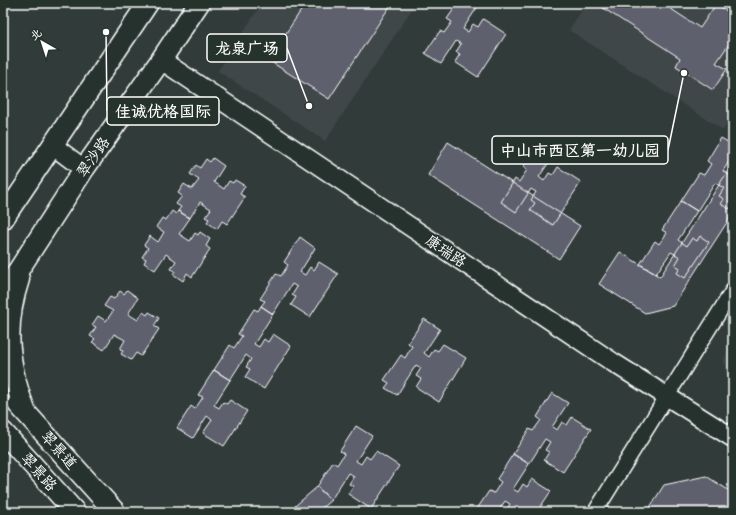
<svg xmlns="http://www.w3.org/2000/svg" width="736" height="515" font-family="'Gochi Hand','LXGW WenKai TC',sans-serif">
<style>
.built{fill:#3f474a}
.building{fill:#5f616e;stroke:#fff}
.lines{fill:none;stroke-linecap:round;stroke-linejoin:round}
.minor-casing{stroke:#fff;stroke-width:17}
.tertiary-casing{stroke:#fff;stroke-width:21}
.secondary-casing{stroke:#fff;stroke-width:23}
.minor{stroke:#26332d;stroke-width:14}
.tertiary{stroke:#26332d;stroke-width:18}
.secondary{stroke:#26332d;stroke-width:20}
.labels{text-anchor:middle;stroke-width:3;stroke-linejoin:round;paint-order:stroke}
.street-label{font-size:15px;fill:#fff;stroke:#26332d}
.leader{fill:none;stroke:#fff;stroke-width:1.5}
.callout-dot{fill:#fff;stroke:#26332d;stroke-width:1.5}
.callout{fill:#26332d;stroke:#fff;stroke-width:1.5}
.callout-label{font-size:16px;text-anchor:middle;font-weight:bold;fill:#fff}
</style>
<rect width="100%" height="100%" fill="#313c3a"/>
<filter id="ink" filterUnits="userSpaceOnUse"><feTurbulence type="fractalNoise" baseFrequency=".025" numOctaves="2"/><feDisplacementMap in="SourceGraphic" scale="8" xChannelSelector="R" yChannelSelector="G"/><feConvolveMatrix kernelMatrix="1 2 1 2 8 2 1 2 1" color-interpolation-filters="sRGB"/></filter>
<g filter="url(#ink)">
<path class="built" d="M262 3H416L325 141 218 71Z
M587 3H733V115L723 130 569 30Z
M733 337V385L726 374 724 360 729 344Z"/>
<path class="building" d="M306 3H392L329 99 268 60Z
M458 3H480L463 29 468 32 473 24 478 27 483 19 506 34 478 77 455 62 460 54 456 52 461 44 456 41 441 64 425 53 440 31 444 33 452 22 447 19Z
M606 3H662L700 28 716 4 733 15V38L716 63 727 69 713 90 676 66 680 58 603 8Z
M721 138 733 145V155L723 171 732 177 733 175V204L729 209 721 204 724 199 719 196 724 188 715 183 697 211 681 201 699 173 704 175 711 164 707 161Z
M448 142 580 226 559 259 428 175Z
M539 143 555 153 539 177 544 181 549 173 553 175 558 167 581 182 553 225 530 210 535 203 531 200 536 192 531 189 516 212 501 202 515 179 519 182 527 170 523 167Z
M213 158 224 166 214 182 224 189 229 181 233 183 235 180 245 186 240 194 245 197 227 224 222 221 217 229 207 222 209 219 205 217 211 209 200 202 190 218 178 211 181 207 176 204 182 196 178 193 184 184 192 189 199 180 190 174 196 165 200 168 206 159 210 162Z
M733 163V213L673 306 645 313 599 284 620 252 660 277Z
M681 201 697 211 678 240 687 246 692 238 697 241 700 236 709 242 685 278 677 273 680 268 675 265 680 257 671 252 656 274 640 264 655 241 659 244 667 233 662 230Z
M172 211 176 214 178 211 190 218 179 234 190 241 195 233 198 235 200 232 210 239 206 246 210 249 192 277 187 273 183 281 173 274 175 271 171 269 176 261 166 254 155 270 144 263 146 259 142 257 148 248 144 245 150 236 158 242 164 232 156 227 162 218 166 220Z
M300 237 315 248 300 272 305 275 310 267 314 270 319 262 338 274 310 317 291 305 296 297 292 295 297 287 292 284 273 314 261 306 265 301 260 299 276 274 281 276 288 265 284 262Z
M127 290 138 298 128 314 138 320 143 312 147 315 149 312 159 318 154 326 159 329 141 356 136 353 131 360 121 354 123 351 120 349 125 340 114 334 104 350 92 342 95 339 90 336 96 327 92 325 98 316 106 321 113 311 104 306 110 297 114 299 120 291 124 294Z
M261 306 273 314 254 344 259 347 264 339 268 342 273 334 291 346 264 389 245 377 250 369 246 367 251 359 246 355 230 380 214 370 230 345 234 348 242 336 238 334 254 309 258 311Z
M424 319 440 329 424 353 429 357 434 349 438 351 443 344 466 358 439 402 416 387 421 379 416 376 421 368 416 365 397 395 385 388 389 383 384 380 401 355 405 358 412 346 408 343Z
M214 370 230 380 214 405 219 408 223 402 227 404 230 400 247 411 224 446 203 433 212 420 207 416 193 438 177 428 191 406 195 409 203 397 198 395Z
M552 393 568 403 552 427 557 430 562 422 567 425 572 417 591 429 563 472 544 460 549 452 545 450 550 442 545 439 529 464 513 454 529 429 533 431 541 420 537 417Z
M356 426 372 436 356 461 361 464 366 456 370 459 376 451 399 466 371 509 348 494 353 486 349 484 354 476 348 473 331 500 317 487 333 462 337 465 344 454 340 451Z
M513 454 529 464 513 489 518 492 523 484 527 487 532 479 551 491 537 512H505L510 504 505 501 498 512H475L489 491 494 493 501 482 497 479Z
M706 476 733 493V512H647L664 485Z
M317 487 331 500 317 512H296L298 511 295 506Z"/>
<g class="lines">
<g class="minor-casing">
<path id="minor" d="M595 512 733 290"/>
</g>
<g class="tertiary-casing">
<path id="tertiary" d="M161 60 614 363 733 438
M52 145 84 169"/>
</g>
<g class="secondary-casing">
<path id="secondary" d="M3 219 148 3
M19 279C3 327 8 367 26 413
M3 294 84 169 161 60 199 3
M18 404 115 512
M3 432 75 512"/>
</g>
<use href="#minor" class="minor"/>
<use href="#tertiary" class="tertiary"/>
<use href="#secondary" class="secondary"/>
</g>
</g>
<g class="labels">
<g class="street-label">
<text transform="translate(93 157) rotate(-55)" y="5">翠沙路</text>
<text transform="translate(446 251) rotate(34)" y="5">康瑞路</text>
<text transform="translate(59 450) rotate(48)" y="5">翠景道</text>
<text transform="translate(39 472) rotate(48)" y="5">翠景路</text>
</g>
</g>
<path class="leader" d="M309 106L287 48M106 32L107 111M684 73L668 150"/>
<g class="callout-dot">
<circle cx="309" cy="106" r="4"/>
<circle cx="106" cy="32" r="4"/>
<circle cx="684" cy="73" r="4"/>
</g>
<g class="callout">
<rect x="207" y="34" width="80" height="28" rx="4"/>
<rect x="107" y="97" width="112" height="28" rx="4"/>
<rect x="492" y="136" width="176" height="28" rx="4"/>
</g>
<g class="callout-label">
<text x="247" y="54">龙泉广场</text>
<text x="163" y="117">佳诚优格国际</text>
<text x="580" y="156">中山市西区第一幼儿园</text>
</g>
<rect width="736" height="515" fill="none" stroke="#26332d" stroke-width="16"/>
<rect x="8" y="8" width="720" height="499" fill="none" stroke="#fff" stroke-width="1.5" filter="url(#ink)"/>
<g transform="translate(42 42) rotate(321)" stroke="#26332d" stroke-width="3" paint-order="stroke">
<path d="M0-3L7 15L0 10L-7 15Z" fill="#ffffff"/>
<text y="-6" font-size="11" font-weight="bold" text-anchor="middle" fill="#ffffff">北</text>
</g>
</svg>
